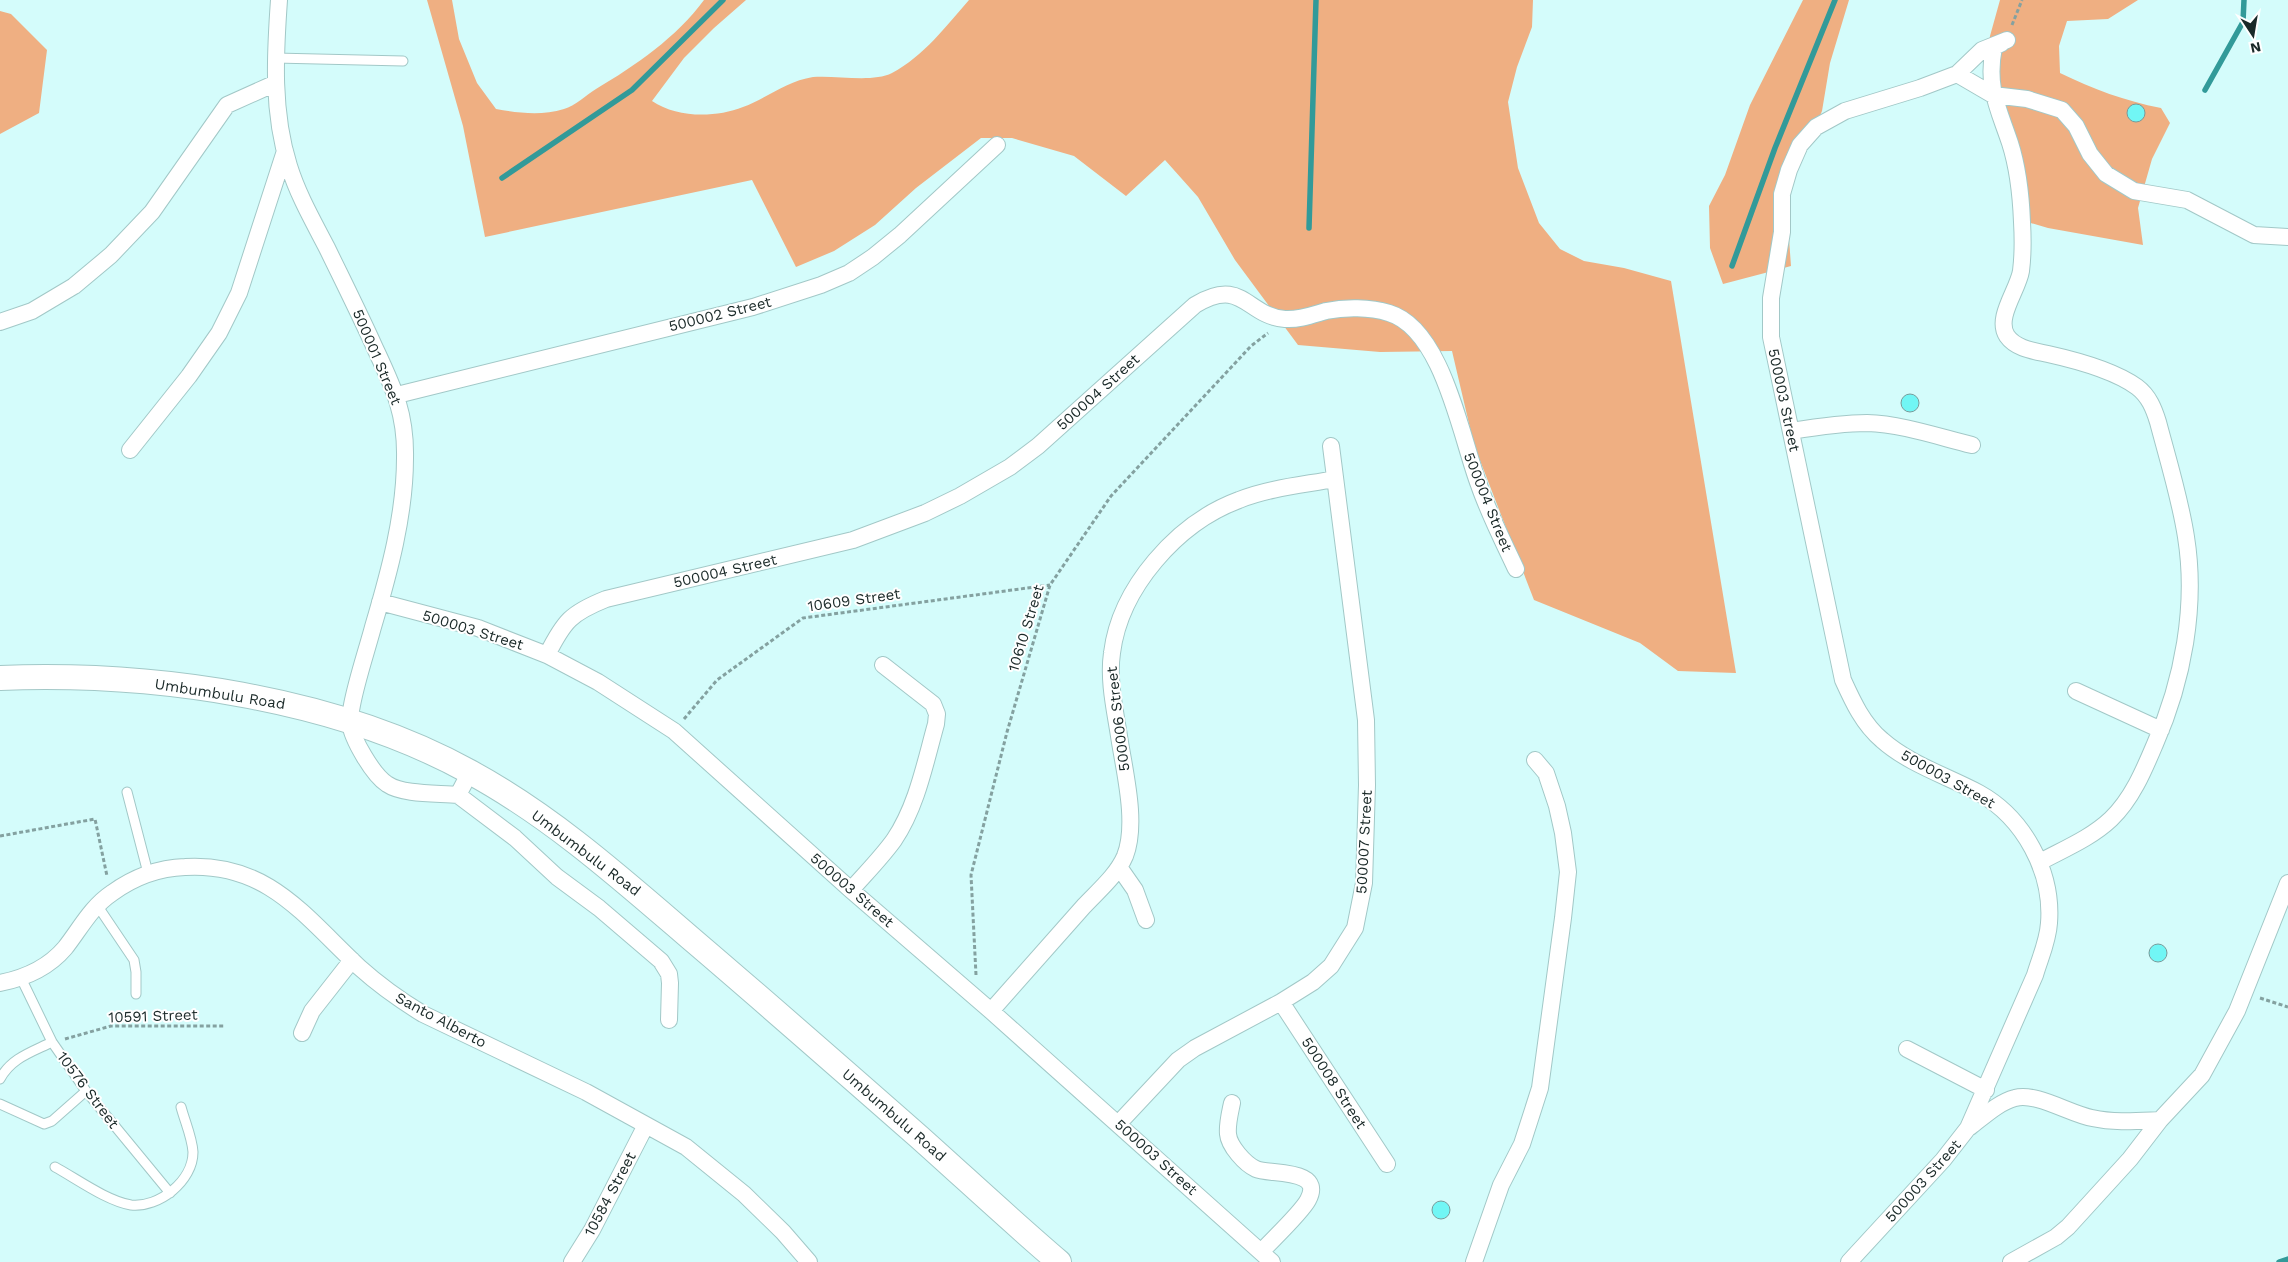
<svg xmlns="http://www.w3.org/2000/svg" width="2288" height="1262" font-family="'Work Sans',sans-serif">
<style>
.green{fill:#efaf82}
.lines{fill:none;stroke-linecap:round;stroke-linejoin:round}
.stream{stroke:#329a99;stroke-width:5.5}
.building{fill:#71f6f5;stroke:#779c9b}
.lane-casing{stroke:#a2c8c7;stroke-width:11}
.street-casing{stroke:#a2c8c7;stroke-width:18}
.secondary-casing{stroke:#a2c8c7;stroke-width:26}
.path{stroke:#84a1a0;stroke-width:3;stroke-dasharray:4 2.5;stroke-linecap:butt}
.lane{stroke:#fff;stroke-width:9}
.street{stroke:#fff;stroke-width:16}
.secondary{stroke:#fff;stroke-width:24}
.labels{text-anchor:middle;stroke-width:4;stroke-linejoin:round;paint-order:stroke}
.street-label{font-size:15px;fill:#1a2928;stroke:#fff}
</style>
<rect width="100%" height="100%" fill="#d4fcfb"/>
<path class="green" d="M427 0H452L459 39 477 83 496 109C519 113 541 116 564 109 575 106 586 95 596 89 635 66 677 37 704 0H746L714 28 684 58 652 101C677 118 715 118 743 107 767 98 787 81 813 77 836 75 872 83 892 73 924 56 946 26 969 0H1533L1532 27 1517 67 1508 102 1518 168 1539 223 1560 249 1584 261 1624 268 1671 281 1736 673 1678 671 1640 643 1534 600 1474 445 1452 351 1380 352 1298 345 1235 260 1198 197 1165 160 1126 196 1074 156 1012 138H981L916 188 875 225 834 251 796 267 752 180 485 237 463 126Z
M1803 0H1849L1830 63 1822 111 1788 190V225L1791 266 1723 284 1710 248 1709 206 1725 175 1750 105Z
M2000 0H2138L2108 19 2067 21 2059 46 2060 73C2093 89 2125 101 2161 108L2170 123 2152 159 2138 208 2143 245 2048 228 2017 219 2016 198 1985 77 1990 36Z
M0 11 11 14 47 50 39 113 0 134Z"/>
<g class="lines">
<path class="stream" d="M2205 90 2243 22 2244 0
M502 178 632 90 723 0
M1309 228 1316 0
M1732 266 1775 148 1835 0
M2279 1262 2288 1259"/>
</g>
<path class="building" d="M2127 113a9 9 0 1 1 18 0a9 9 0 1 1-18 0Z
M1901 403a9 9 0 1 1 18 0a9 9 0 1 1-18 0Z
M2149 953a9 9 0 1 1 18 0a9 9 0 1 1-18 0Z
M1432 1210a9 9 0 1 1 18 0a9 9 0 1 1-18 0Z"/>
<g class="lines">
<g class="lane-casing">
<path id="lane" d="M275 58 403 61
M127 792 148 873
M97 905 134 960 136 972V994
M21 978 52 1042 86 1091 170 1193
M0 1079C11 1058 32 1052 52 1042
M0 1104 44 1124 52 1121 86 1091
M55 1167C77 1179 107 1201 131 1205 159 1208 193 1181 193 1152 192 1137 185 1122 181 1107"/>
</g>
<g class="street-casing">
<path id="street" d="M279 0C275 56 272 112 289 166 298 195 313 221 327 248 343 281 359 313 374 346 393 387 406 412 405 458 405 515 389 573 373 627 366 653 357 679 352 705 351 711 349 718 350 723 352 739 373 775 387 784 403 795 438 793 458 795
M2002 43 1994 47C1986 87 1998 107 2010 143 2018 168 2021 196 2022 222 2023 239 2023 255 2021 271 2018 290 1995 318 2007 336 2016 349 2035 351 2048 354 2075 360 2115 371 2137 387 2149 396 2154 409 2158 422 2168 460 2180 498 2186 537 2197 606 2183 681 2155 744 2144 770 2132 799 2111 819 2091 838 2064 849 2040 862
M1957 74 1993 95 2027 99 2062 110 2076 126 2090 154 2106 174 2134 191 2187 200 2254 235 2288 237
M0 322 32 311 74 286 111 255 152 212 227 105 276 83
M397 395 753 307 821 285 849 273 873 257 900 235 997 145
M1791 431C1816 427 1842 423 1867 423 1902 424 1939 437 1972 445
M130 450 189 376 219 333 239 293 285 151
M380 602 478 628 547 655 598 682 674 731 851 890 991 1011 1272 1262
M547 655C564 621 571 613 606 599L853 540 925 513 960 496 1010 467 1038 446 1195 305C1243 276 1246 316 1285 319 1299 320 1312 315 1326 311 1345 307 1370 307 1389 313 1443 329 1461 438 1479 485 1489 514 1503 541 1516 569
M2076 691 2161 730
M470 772 458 795 515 838 557 877 599 908 661 961 669 974 670 983 669 1020
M1119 867 1135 890 1146 920
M851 890C865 874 881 858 894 840 917 806 925 763 936 724L937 714 933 704 883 665
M0 983C25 978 48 968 65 948 80 929 91 907 112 893 134 877 158 868 185 867 268 862 305 917 359 967 379 985 400 1000 423 1014L586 1092 686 1147 744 1194 783 1232 809 1262
M1281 1002 1387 1164
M991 1011C1022 976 1053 941 1084 906 1098 891 1117 875 1125 856 1138 823 1124 770 1119 736 1115 710 1108 680 1112 653 1120 588 1177 523 1239 500 1269 488 1303 485 1335 479
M302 1033 312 1011 352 960
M1907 1049 1986 1090
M1232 1103C1230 1113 1227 1124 1228 1134 1229 1146 1245 1164 1256 1169 1269 1175 1325 1168 1308 1200 1301 1213 1272 1240 1261 1252
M1119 1123 1178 1060 1195 1048 1281 1002 1313 982 1331 966 1355 928 1364 883 1367 785 1366 720 1331 446
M1970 1127C1983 1117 1999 1102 2015 1098 2036 1092 2070 1114 2092 1118 2115 1123 2137 1121 2160 1120
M572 1262 592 1230 646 1125
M1474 1262 1501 1185 1522 1144 1540 1088 1563 918 1568 872 1563 833 1557 806 1546 773 1535 760
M1849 1262 1943 1160 1968 1128 2035 975C2040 958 2048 941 2049 923 2053 872 2024 818 1979 793 1947 776 1909 764 1882 740 1863 724 1853 702 1843 680L1771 337V298L1782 232V194L1789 170 1800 145 1816 127 1845 111 1920 88 1957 74 1982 50 2007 40
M2011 1262 2056 1237 2068 1227 2130 1159 2160 1120 2202 1075 2237 1011 2288 883"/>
</g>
<g class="secondary-casing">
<path id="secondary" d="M0 678C153 672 334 697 470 772 553 817 624 881 695 942 770 1006 844 1071 918 1136 965 1178 1011 1221 1059 1262"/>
</g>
<path class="path" d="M2012 25 2022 0
M684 719 717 680 803 618 1050 585
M0 836 95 819 107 876
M976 975 971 875 1007 732 1050 585 1111 496 1251 346 1268 333
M2260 998 2288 1007
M65 1039 111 1026H225"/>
<use href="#lane" class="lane"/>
<use href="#street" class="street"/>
<use href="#secondary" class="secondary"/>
</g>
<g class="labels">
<g class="street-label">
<text transform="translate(720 314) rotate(-14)" y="5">500002 Street</text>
<text transform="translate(377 357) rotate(67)" y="5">500001 Street</text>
<text transform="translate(1098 392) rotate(-42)" y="5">500004 Street</text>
<text transform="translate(1784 400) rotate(78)" y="5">500003 Street</text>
<text transform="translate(1488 502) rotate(68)" y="5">500004 Street</text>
<text transform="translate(725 571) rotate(-13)" y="5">500004 Street</text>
<text transform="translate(854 600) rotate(-8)" y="5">10609 Street</text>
<text transform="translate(1026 628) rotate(-73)" y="5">10610 Street</text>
<text transform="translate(473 630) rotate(17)" y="5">500003 Street</text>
<text transform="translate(220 694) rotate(9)" y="5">Umbumbulu Road</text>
<text transform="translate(1118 719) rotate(-97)" y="5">500006 Street</text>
<text transform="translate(1948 779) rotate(29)" y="5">500003 Street</text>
<text transform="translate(1364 842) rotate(-87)" y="5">500007 Street</text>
<text transform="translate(586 853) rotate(37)" y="5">Umbumbulu Road</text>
<text transform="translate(852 890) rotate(41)" y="5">500003 Street</text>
<text transform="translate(153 1016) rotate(-2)" y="5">10591 Street</text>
<text transform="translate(441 1020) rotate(28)" y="5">Santo Alberto</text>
<text transform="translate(1334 1083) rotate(57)" y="5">500008 Street</text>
<text transform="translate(88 1090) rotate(53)" y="5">10576 Street</text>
<text transform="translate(894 1115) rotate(41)" y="5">Umbumbulu Road</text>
<text transform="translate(1156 1157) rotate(42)" y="5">500003 Street</text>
<text transform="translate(1923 1181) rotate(-48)" y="5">500003 Street</text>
<text transform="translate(610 1194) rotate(-62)" y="5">10584 Street</text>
</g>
</g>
<g transform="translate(2253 35) rotate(168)" stroke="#ffffff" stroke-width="4" paint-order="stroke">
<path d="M0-4L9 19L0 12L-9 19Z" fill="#1a2928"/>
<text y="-8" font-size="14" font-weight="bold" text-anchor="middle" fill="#1a2928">N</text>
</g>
</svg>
